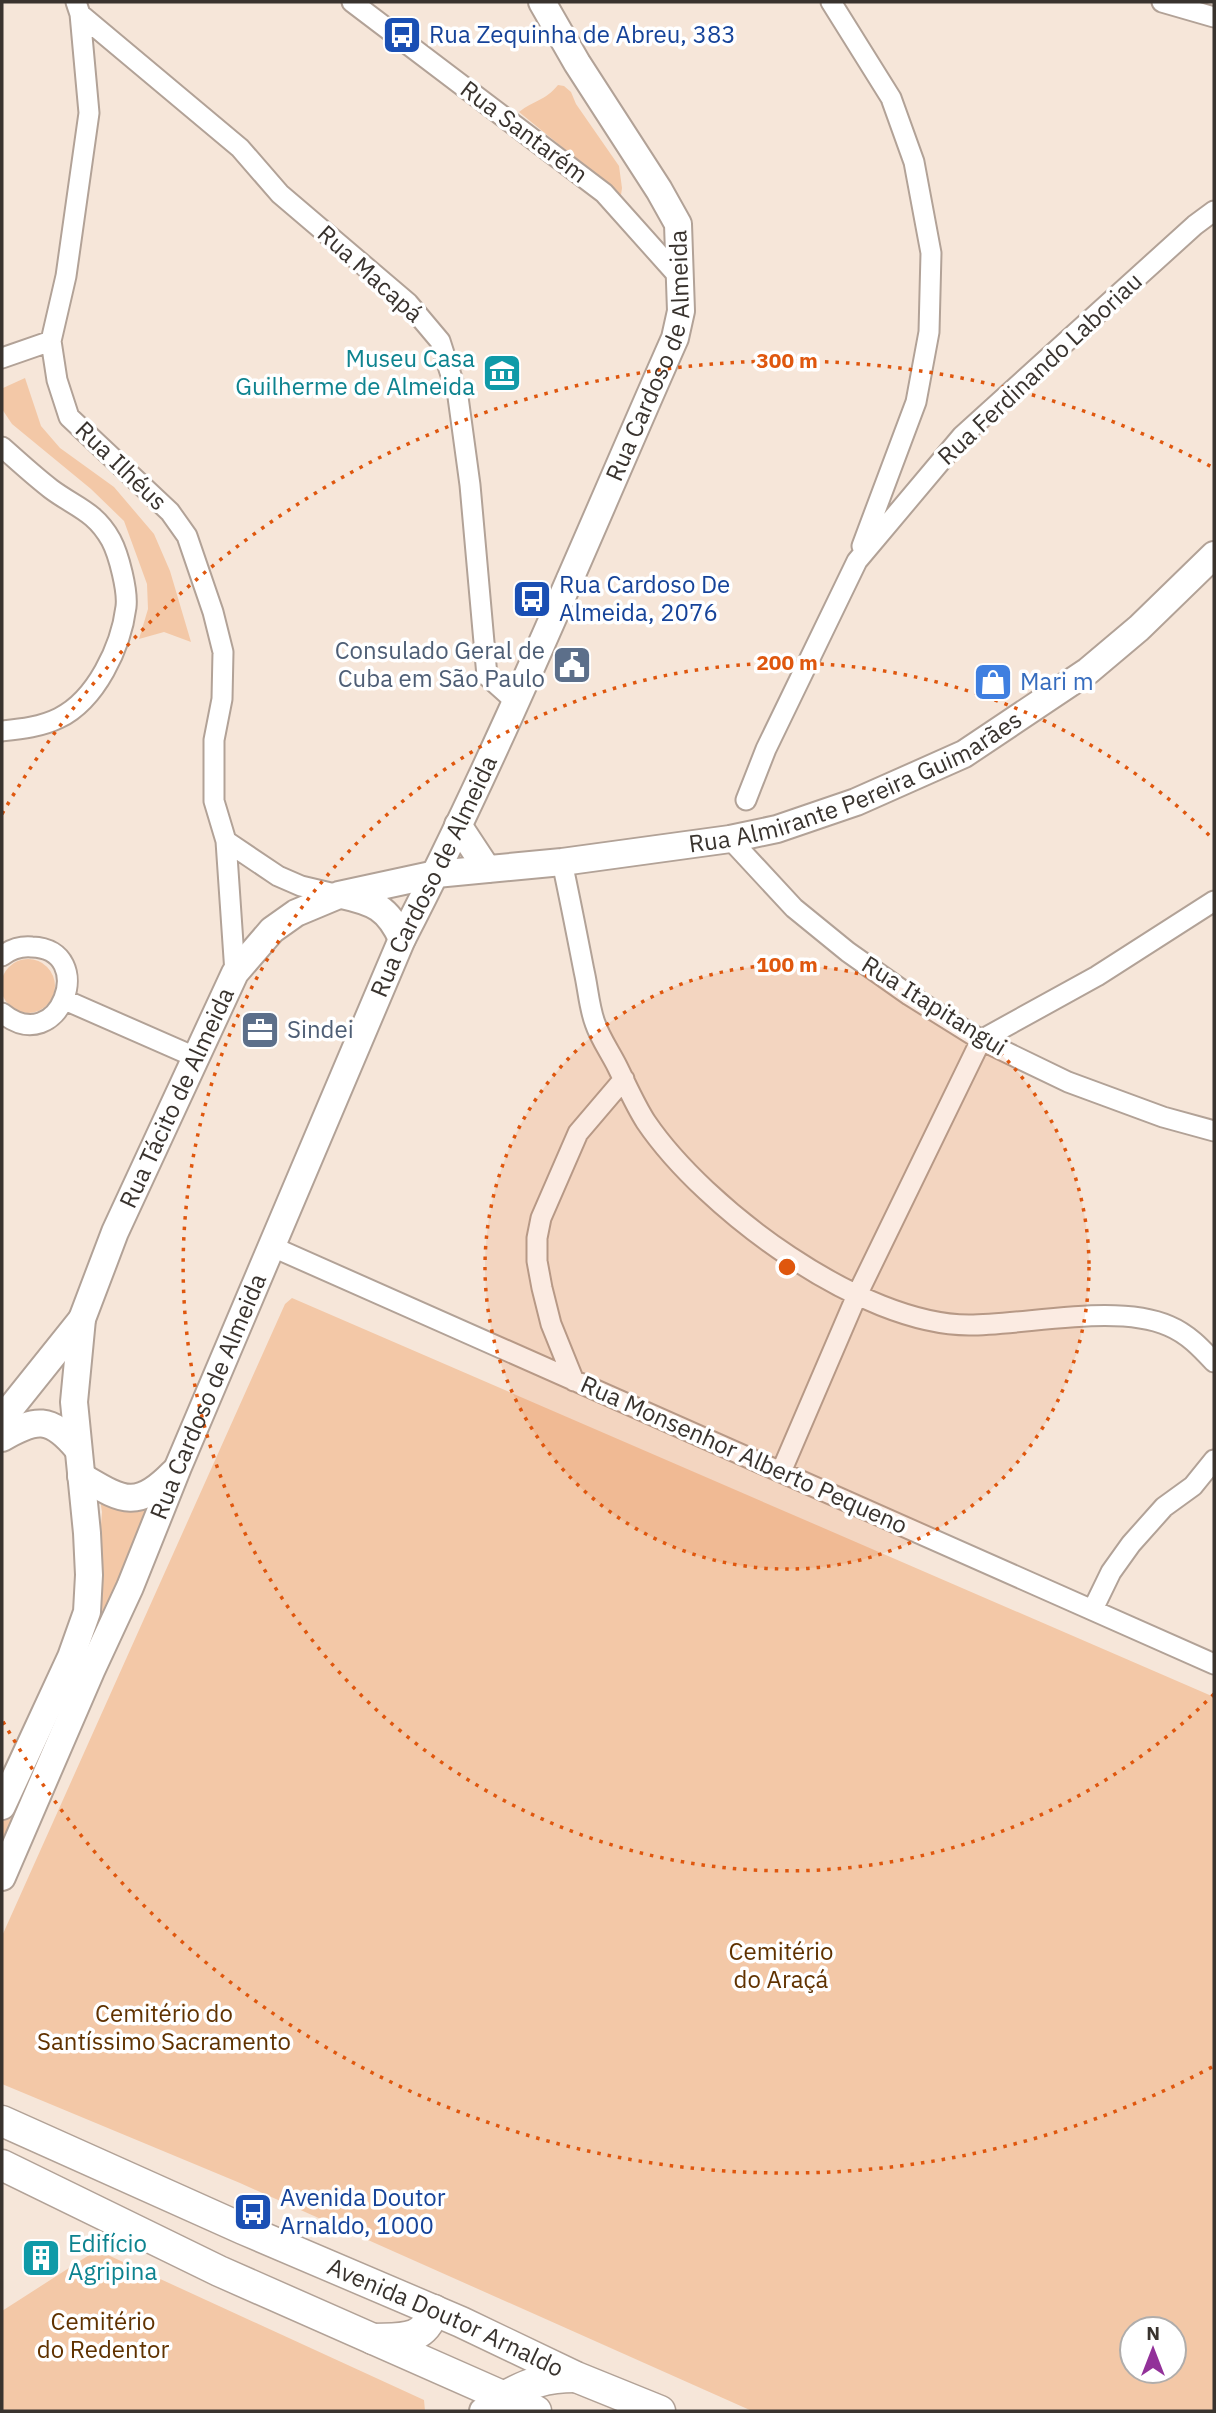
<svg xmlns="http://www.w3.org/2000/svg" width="1216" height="2413" font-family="'IBM Plex Sans',sans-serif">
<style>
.green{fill:#f3c8a7;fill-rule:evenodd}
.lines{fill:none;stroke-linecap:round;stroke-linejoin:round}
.minor-casing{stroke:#b2a297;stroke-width:23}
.secondary-casing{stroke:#b2a297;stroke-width:30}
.primary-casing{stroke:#b2a297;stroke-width:33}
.minor{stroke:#fff;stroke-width:19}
.secondary{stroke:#fff;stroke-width:26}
.primary{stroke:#fff;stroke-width:30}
.ring{fill:none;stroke:#df570e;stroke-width:3.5;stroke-dasharray:3.5 7}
.labels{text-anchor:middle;stroke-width:7;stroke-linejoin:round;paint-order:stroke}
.transit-label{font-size:24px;fill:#164399;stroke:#fff;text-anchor:start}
.street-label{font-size:24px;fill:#39332e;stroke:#fff}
.culture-label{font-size:24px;fill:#0d838f;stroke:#fff;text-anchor:end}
.service-label{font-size:24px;fill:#4e5e75;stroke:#fff;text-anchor:end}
.shop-label{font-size:24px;fill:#366cbe;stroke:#fff;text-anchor:start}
.park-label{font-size:24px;fill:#603200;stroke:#fff}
.centre{fill:#df570e;stroke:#fff;stroke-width:3.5}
.ring-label{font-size:21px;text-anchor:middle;font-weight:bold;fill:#df570e;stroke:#fff;stroke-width:7;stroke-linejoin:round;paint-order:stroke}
</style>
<rect width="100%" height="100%" fill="#f6e6d9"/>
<path class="green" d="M558 85 564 86 571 92 576 104 619 166 622 188 621 195 519 112C534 100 545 101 558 85Z
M25 378 41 426 60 448 114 487 154 534 170 571 191 642 164 632 139 639 148 609 147 584 124 521 91 489 12 424 2 409 3 388Z
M1 986a27 27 0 1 1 54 0a27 27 0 1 1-54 0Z
M292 1298 1214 1697V2411H752L240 2183 2 2084V1936L285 1304ZM1174 2329V2371H1132V2329Z
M98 1487 161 1490 2 1845V1824L94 1618 102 1512Z
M97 2250 424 2400 425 2411H2V2311Z"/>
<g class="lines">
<g class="minor-casing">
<path id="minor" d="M76 2 80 14 89 113 66 276 51 341 57 380 69 417 170 512 187 536 213 612 223 652 222 699 214 740V801L226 841 235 973
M352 2 604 193 680 278
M831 2 891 98 914 162 931 253 929 332 916 402 862 546
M1162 2 1214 17
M80 14 240 148 280 194 408 303 440 341 458 397 470 485 487 676 515 701
M2 358 51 341
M2 447C18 461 34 476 51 489 75 507 95 511 111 540 119 555 128 591 126 607 121 647 96 700 59 718 41 727 21 729 2 731
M746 800 766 749 857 561 962 436 1195 225 1214 211
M730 839 794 908 848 952 909 995 981 1040 1068 1082 1163 1117 1214 1131
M226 841 278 876 301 886 339 895
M562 862C570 899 577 935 584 971 588 988 589 1007 595 1023 600 1038 610 1052 617 1066 626 1084 635 1105 646 1122 705 1209 861 1325 969 1325 1027 1325 1117 1303 1169 1326 1188 1334 1201 1348 1214 1362
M2 956C11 949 21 946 32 947 99 949 60 1060 2 1013
M65 1000 195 1057
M273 1247 1214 1664
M574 1381 551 1324 542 1288 537 1261V1238L541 1218 578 1133 624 1079
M781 1472 857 1295 981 1040 1097 976 1214 901
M1093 1609 1111 1572 1131 1544 1164 1507 1193 1486 1214 1460"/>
</g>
<g class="secondary-casing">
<g id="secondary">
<path d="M458 825 487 869"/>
<path d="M342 895C374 902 388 908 402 939"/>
<path d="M2 1419 82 1319"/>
<path d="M2 1438C36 1418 50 1416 77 1448"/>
<path d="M81 1476C122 1500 136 1511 173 1473"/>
<path id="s1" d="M2 1806 71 1657 87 1612 89 1575 87 1533 74 1402 82 1319 115 1232 235 973 272 930 296 913 339 895 436 874 562 862 730 839 777 829 856 802 964 754 1088 671 1139 628 1214 555"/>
<path id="s2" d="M2 1877 91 1671 130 1587 178 1467 402 939C503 744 586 539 675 338L681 311 678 224 659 190 577 63 542 2"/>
<path d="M483 2411 504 2397"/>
</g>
</g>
<g class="primary-casing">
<g id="primary">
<path id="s3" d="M2 2121 243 2229 461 2322 576 2377 660 2411"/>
<path d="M2 2165 219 2271 536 2411"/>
<path d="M373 2339C402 2338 424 2342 434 2310"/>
<path d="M504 2397C528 2383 547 2377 575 2377"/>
</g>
</g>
<use href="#minor" class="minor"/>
<use href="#secondary" class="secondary"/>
<use href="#primary" class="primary"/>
</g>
<circle cx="787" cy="1267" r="302" fill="#df570e" fill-opacity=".12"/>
<g class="ring">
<circle cx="787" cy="1267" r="302"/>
<path d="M1214 1694A604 604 0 1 1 1214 840"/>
<path d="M1212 2067A906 906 0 0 1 2 1720M2 814A906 906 0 0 1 1212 467"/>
</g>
<defs>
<g id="bus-square" transform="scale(2.0125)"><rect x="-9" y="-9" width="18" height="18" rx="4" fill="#1a4fb4" stroke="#fff"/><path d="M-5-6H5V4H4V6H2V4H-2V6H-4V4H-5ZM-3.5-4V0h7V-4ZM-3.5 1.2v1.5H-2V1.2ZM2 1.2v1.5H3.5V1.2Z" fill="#fff"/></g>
<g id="museum-square" transform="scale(2.0125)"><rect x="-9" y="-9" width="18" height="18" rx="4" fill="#0f9aa8" stroke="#fff"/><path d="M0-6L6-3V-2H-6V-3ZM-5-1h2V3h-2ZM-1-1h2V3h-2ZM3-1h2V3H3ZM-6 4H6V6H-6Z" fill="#fff"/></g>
<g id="civic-square" transform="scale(2.0125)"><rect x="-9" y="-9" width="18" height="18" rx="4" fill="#5c6f8a" stroke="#fff"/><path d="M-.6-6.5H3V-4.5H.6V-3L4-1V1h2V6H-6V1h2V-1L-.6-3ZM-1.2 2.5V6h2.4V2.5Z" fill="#fff"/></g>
<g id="shop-square" transform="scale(2.0125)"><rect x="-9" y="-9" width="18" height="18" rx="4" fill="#3f7fe0" stroke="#fff"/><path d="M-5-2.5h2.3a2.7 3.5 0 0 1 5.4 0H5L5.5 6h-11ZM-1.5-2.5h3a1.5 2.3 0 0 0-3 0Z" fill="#fff"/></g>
<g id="office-square" transform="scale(2.0125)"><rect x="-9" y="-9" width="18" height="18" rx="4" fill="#5c6f8a" stroke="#fff"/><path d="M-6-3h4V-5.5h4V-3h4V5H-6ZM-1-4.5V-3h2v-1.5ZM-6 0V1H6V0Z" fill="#fff"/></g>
<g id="building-square" transform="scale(2.0125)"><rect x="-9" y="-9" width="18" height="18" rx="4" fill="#0f9aa8" stroke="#fff"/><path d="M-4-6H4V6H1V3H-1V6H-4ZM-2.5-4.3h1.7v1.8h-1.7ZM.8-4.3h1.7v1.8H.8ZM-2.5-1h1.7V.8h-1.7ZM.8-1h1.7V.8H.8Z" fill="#fff"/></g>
</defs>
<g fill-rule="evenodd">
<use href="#bus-square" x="402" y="35"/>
<use href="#museum-square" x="502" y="373"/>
<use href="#bus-square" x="532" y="599"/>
<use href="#civic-square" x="572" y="665"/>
<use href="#shop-square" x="993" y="682"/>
<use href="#office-square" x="260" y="1030"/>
<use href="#bus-square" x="253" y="2212"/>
<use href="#building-square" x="41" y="2258"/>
</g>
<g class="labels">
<g class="transit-label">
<text x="429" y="43">Rua Zequinha de Abreu, 383</text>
<text x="559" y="593">Rua Cardoso De<tspan x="559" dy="28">Almeida, 2076</tspan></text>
<text x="280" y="2206">Avenida Doutor<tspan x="280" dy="28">Arnaldo, 1000</tspan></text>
</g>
<g class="street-label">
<text transform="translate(524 132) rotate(37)" y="8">Rua Santarém</text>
<text transform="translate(370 274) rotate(42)" y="8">Rua Macapá</text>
<text dy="8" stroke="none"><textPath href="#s2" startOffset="1657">Rua Cardoso de Almeida</textPath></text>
<text transform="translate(1040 369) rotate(-43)" y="8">Rua Ferdinando Laboriau</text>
<text transform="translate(121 466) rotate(44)" y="8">Rua Ilhéus</text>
<text dy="8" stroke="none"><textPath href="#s1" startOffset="1550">Rua Almirante Pereira Guimarães</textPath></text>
<text dy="8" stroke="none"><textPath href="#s2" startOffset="1090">Rua Cardoso de Almeida</textPath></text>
<text transform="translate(934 1006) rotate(32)" y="8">Rua Itapitangui</text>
<text dy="8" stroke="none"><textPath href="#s1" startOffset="747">Rua Tácito de Almeida</textPath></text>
<text dy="8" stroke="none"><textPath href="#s2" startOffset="523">Rua Cardoso de Almeida</textPath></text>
<text transform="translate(744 1455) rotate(24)" y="8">Rua Monsenhor Alberto Pequeno</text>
<text dy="8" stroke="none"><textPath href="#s3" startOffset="485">Avenida Doutor Arnaldo</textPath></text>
</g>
<g class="culture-label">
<text x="475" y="367">Museu Casa<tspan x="475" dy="28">Guilherme de Almeida</tspan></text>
<text x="68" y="2252" text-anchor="start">Edifício<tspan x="68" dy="28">Agripina</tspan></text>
</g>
<g class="service-label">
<text x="545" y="659">Consulado Geral de<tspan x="545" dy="28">Cuba em São Paulo</tspan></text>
<text x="287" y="1038" text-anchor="start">Sindei</text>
</g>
<g class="shop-label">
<text x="1020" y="690">Mari m</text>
</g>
<g class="park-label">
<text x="781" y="1960">Cemitério<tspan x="781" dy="28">do Araçá</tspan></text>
<text x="164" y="2022">Cemitério do<tspan x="164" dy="28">Santíssimo Sacramento</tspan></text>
<text x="103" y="2330">Cemitério<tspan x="103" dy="28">do Redentor</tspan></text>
</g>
</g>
<circle cx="787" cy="1267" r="10" class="centre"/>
<g class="ring-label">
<text x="787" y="368">300 m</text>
<text x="787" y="670">200 m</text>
<text x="787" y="972">100 m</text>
</g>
<rect width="1216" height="2413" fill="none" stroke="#39332e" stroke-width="7"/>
<g transform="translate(1153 2350)"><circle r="33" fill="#ffffff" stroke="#b0adab" stroke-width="2"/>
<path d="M0-5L12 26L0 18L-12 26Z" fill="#923199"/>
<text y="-10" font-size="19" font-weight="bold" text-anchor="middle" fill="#39332e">N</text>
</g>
</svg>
